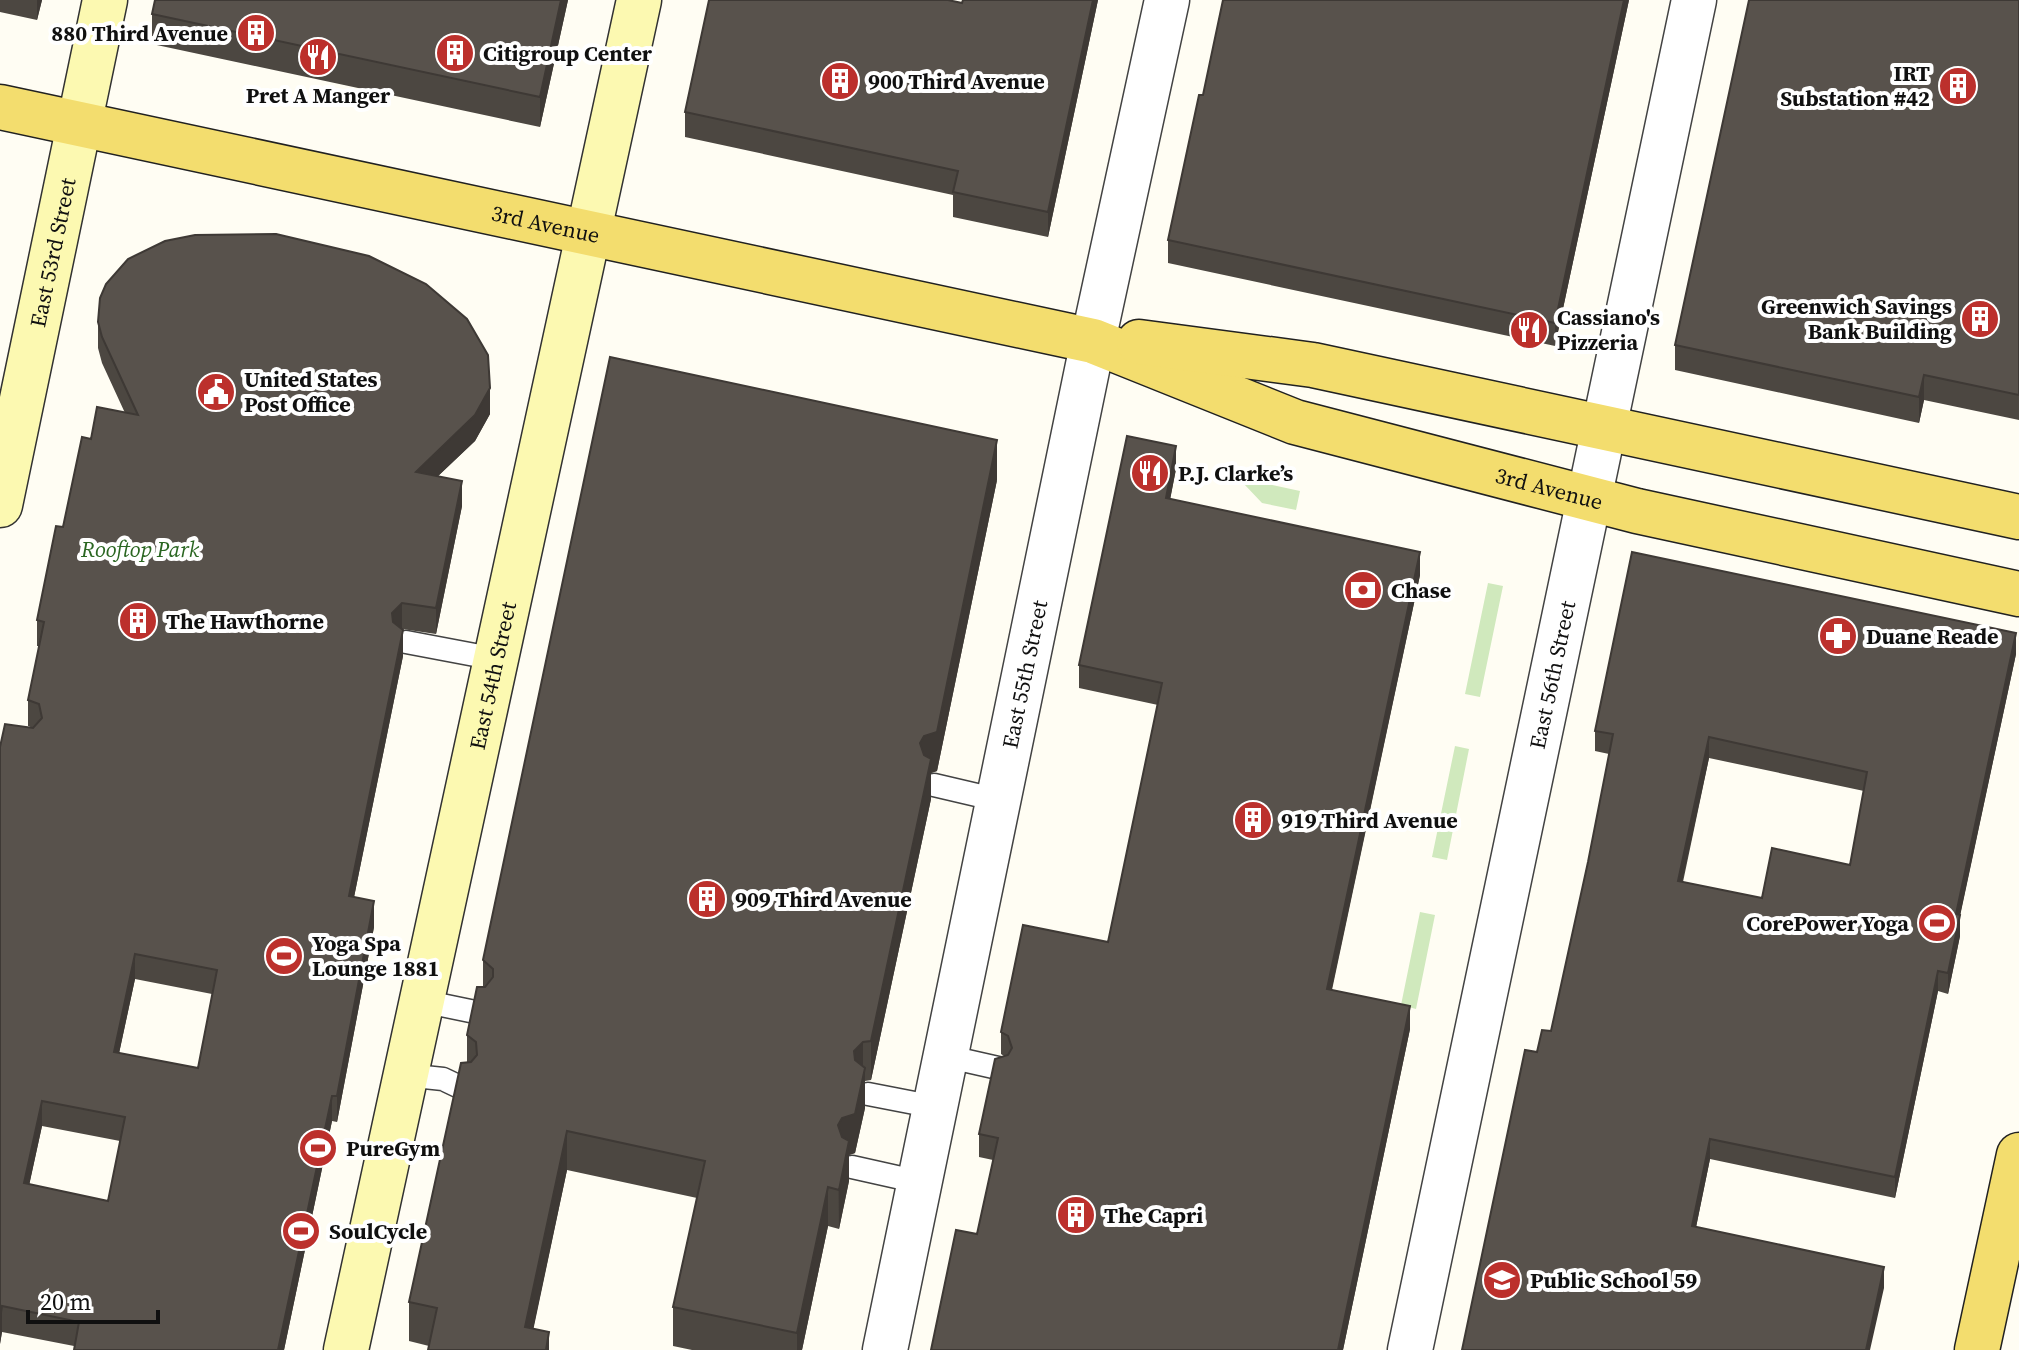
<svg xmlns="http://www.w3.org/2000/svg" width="2019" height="1350" font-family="'Source Serif 4',serif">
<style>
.green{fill:#d0e9bd}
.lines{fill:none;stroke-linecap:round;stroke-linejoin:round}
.service-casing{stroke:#434343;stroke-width:25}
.minor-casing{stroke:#434343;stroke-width:47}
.secondary-casing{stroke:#323232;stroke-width:47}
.primary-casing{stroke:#212121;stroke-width:47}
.service{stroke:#fff;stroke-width:22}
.minor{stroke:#fff;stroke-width:44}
.secondary{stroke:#fcf9b1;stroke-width:44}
.primary{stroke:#f3dd6e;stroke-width:44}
.wall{fill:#4c4741;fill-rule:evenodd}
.shaded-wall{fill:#3e3935}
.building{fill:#58524c;stroke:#3e3935;stroke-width:2;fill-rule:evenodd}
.labels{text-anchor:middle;stroke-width:8;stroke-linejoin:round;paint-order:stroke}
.poi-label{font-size:22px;font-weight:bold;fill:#101010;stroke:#fff;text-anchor:start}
.street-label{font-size:22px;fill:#101010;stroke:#fff}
.park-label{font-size:22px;font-style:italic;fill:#2a6621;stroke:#fff}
</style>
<rect width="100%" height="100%" fill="#fffdf3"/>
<path class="green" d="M1245 479 1300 491 1296 510 1262 503 1244 484Z
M1488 583 1503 586 1480 697 1465 694Z
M1455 746 1469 749 1447 860 1432 857Z
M1420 912 1435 915 1416 1009 1401 1005Z"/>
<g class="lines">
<g class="service-casing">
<path id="service" d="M406 642 496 659
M934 785 998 800
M422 1001 480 1013
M945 1056 998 1068
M405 1075 443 1079 464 1089
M868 1094 935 1107
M852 1167 919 1182"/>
</g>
<g class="minor-casing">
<g id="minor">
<path id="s1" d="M885 1350 1093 341 1167 0"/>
<path id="s2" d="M1410 1350 1694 0"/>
</g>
</g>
<g class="secondary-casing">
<g id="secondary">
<path id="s3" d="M0 505 105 0"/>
<path id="s4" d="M346 1350 639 0"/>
</g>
</g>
<g class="primary-casing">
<g id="primary">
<path id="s5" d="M0 107 1093 341 1295 422 1637 511 2019 594"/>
<path d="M1139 342 1313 365 2019 517"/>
<path d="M1977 1350 2019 1155"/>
</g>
</g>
<use href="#service" class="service"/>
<use href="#minor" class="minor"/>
<use href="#secondary" class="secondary"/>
<use href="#primary" class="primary"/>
</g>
<path class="wall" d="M0 0H42L37 20 0 12Z
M155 0H568L540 127 152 44V14Z
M963 0H1098L1048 237 953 217V195L685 137V112L962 3Z
M1629 0 1555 346 1168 263V240Z
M2019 0V420L1924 400 1919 423 1675 370V345Z
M98 322 490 414 475 441 438 476 462 506 436 634 402 629 403 656 354 897 374 927 337 1122 332 1121 284 1350H74V1346L2 1332 0 1344V747L33 728 28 726V700L39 646H37V620L63 527 125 413 102 363 98 348ZM135 979 212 994 198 1068 119 1053ZM42 1126 120 1141 108 1201 29 1185Z
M1176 469 1170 499 1420 575 1332 990 1410 1029 1343 1350H931L977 1234 993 1160 979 1157V1134L1004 1056 1001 1054V1032L1108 942 1158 705 1079 688V665Z
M997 480 937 771 931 773V799L871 1080 865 1081V1108L855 1153 849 1155V1181L839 1229 828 1226 802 1350H692L673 1346V1307L697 1198 567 1170 533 1329 549 1350 429 1346 409 1341V1302L467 1062V1035L483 987V960Z
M2016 654 1960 915V936L1948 994 1938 991 1895 1198 1710 1159 1696 1227 1884 1288 1462 1350 1537 1052 1551 1031 1588 862 1609 754 1595 751V731ZM1709 758 1864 791 1850 865 1762 898 1683 882Z"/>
<path class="shaded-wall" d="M37 0H42L37 20Z
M561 0H568L540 127V97Z
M1093 0H1098L1048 237V212Z
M1624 0H1629L1555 346V323Z
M1924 375V400L1919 423V397Z
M490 388V414L475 441 416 497V472Z
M997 440V480L937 771 931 773V799L871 1080V1041L920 743Z
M1176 446V469L1166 521V498Z
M462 481V506L436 634V608Z
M1420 552V575L1327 1011V989Z
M402 603V629L392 639V613Z
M403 630V656L349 922V896Z
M2016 633V654L1956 935V914Z
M1709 737V758L1678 901V881Z
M374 901V927L337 1122V1096Z
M1960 915V936L1948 994V973Z
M135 954V979L114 1077V1052Z
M1938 971V991L1895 1198V1177Z
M1410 1006V1029L1343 1350H1338Z
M863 1042V1078L865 1068V1108L855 1153 849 1155V1181L839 1229 838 1125 854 1091V1051Z
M332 1096V1121L284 1350H278Z
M42 1101V1126L24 1209V1183Z
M567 1131V1170L529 1350 525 1327Z
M1710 1139V1159L1692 1247V1226Z
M828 1187V1226L802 1350H797V1333Z
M1884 1267V1288L1870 1350H1866Z
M2 1306V1332L0 1344V1319Z
M549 1332V1350H546Z"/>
<path class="building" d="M155 0H561L540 97 152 14Z
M709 0H948L962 3 963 0H1093L1048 212 953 192 958 171 685 112Z
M1223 0H1624L1555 323 1168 240 1199 95H1203Z
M1749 0H2019V395L1924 375 1919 397 1675 345Z
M276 234 369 256 426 284 467 319 488 355 490 388 475 415 416 472 462 481 436 608 402 603 392 613 393 622 403 630 349 896 374 901 337 1096H332L278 1350H74L79 1322 2 1306 0 1319V747L5 724 33 728 42 718 39 704 28 700 44 622 37 620 56 526 63 527 82 437 91 439 97 407 138 415 102 337 98 322 100 298 106 284 128 259 165 241 195 235ZM135 954 217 970 198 1068 114 1052ZM42 1101 125 1117 108 1201 24 1183Z
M610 357 997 440 937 732 924 736 920 743 924 755 931 759 871 1041 863 1042 854 1051 855 1060 865 1068 855 1114 842 1118 838 1125 842 1137 849 1141 839 1190 828 1187 797 1333 673 1307 705 1161 567 1131 525 1327 549 1332 546 1350H428L437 1308 409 1302 461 1063 471 1062 477 1055 476 1042 467 1035 477 987H485L493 977V969L483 960Z
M1127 436 1176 446 1166 498 1420 552 1327 989 1410 1006 1338 1350H931L956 1230 977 1234 998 1138 979 1134 995 1059 1008 1055 1012 1048 1008 1036 1001 1032 1023 925 1108 942 1162 683 1079 665Z
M1632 552 2016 633 1956 914 1960 915 1948 973 1938 971 1895 1177 1710 1139 1692 1226 1884 1267 1866 1350H1462L1525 1050 1537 1052 1542 1030 1551 1031 1588 862 1613 734 1595 731ZM1709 737 1867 772 1850 865 1772 848 1762 898 1678 881Z"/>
<defs>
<g id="building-disc" transform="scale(2)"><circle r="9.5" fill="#bc302c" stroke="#fff"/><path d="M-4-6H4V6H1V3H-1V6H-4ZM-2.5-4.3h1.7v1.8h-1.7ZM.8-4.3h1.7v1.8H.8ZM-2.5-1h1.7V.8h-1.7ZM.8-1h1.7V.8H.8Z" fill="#fff"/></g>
<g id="restaurant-disc" transform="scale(2)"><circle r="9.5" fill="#bc302c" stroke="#fff"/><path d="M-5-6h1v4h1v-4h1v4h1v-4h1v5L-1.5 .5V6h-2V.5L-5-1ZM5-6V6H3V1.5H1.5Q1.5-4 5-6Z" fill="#fff"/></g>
<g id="civic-disc" transform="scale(2)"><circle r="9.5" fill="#bc302c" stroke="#fff"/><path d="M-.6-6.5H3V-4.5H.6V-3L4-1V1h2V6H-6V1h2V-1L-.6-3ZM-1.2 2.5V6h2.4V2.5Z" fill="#fff"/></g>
<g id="bank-disc" transform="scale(2)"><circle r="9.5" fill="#bc302c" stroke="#fff"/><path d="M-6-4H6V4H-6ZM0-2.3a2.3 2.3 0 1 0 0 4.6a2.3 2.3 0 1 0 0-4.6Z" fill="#fff"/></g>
<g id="pharmacy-disc" transform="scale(2)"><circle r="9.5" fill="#bc302c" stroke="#fff"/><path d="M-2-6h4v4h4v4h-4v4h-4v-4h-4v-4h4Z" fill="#fff"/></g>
<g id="stadium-disc" transform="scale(2)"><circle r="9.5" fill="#bc302c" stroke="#fff"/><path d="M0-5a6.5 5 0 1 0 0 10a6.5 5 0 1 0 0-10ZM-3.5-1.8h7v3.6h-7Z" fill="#fff"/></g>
<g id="school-disc" transform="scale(2)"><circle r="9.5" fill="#bc302c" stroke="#fff"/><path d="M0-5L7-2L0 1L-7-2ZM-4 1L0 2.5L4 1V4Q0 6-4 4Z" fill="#fff"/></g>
</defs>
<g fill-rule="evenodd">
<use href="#building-disc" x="256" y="33"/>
<use href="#building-disc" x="455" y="53"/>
<use href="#restaurant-disc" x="318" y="57"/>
<use href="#building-disc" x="840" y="81"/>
<use href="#building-disc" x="1958" y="86"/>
<use href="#building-disc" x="1980" y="319"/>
<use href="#restaurant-disc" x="1529" y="330"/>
<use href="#civic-disc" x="216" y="392"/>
<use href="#restaurant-disc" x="1150" y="473"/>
<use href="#bank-disc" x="1363" y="590"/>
<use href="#building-disc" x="138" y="621"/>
<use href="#pharmacy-disc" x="1838" y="636"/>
<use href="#building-disc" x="1253" y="820"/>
<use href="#building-disc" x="707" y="899"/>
<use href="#stadium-disc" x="1937" y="923"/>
<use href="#stadium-disc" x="284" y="956"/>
<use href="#stadium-disc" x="318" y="1148"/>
<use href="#building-disc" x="1076" y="1215"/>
<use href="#stadium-disc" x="301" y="1231"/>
<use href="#school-disc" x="1502" y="1280"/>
</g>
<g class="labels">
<g class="poi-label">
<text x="228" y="41" text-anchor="end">880 Third Avenue</text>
<text x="483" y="61">Citigroup Center</text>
<text x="1930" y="81" text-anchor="end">IRT<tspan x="1930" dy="25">Substation #42</tspan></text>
<text x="868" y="89">900 Third Avenue</text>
<text x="318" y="103" text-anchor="middle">Pret A Manger</text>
<text x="1952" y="314" text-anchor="end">Greenwich Savings<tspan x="1952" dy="25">Bank Building</tspan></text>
<text x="1557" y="325">Cassiano's<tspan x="1557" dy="25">Pizzeria</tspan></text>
<text x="244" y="387">United States<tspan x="244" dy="25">Post Office</tspan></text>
<text x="1178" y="481">P.J. Clarke’s</text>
<text x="1391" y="598">Chase</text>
<text x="166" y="629">The Hawthorne</text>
<text x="1866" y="644">Duane Reade</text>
<text x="1281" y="828">919 Third Avenue</text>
<text x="735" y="907">909 Third Avenue</text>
<text x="1909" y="931" text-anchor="end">CorePower Yoga</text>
<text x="312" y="951">Yoga Spa<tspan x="312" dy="25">Lounge 1881</tspan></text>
<text x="346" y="1156">PureGym</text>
<text x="1104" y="1223">The Capri</text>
<text x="329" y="1239">SoulCycle</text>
<text x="1530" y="1288">Public School 59</text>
</g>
<g class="street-label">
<text dy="8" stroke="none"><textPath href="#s5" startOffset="558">3rd Avenue</textPath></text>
<text dy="8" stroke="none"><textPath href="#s3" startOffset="258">East 53rd Street</textPath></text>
<text dy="8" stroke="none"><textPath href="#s5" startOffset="1598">3rd Avenue</textPath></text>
<text dy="8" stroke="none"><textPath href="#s4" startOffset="690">East 54th Street</textPath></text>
<text dy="8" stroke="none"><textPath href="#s1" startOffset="690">East 55th Street</textPath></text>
<text dy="8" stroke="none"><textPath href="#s2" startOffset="690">East 56th Street</textPath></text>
</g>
<g class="park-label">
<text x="140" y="557">Rooftop Park</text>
</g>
</g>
<path d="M28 1310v12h130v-12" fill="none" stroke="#101010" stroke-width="4"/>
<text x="40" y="1310" font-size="24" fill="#101010" stroke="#ffffff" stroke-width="6" paint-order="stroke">20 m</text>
</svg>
